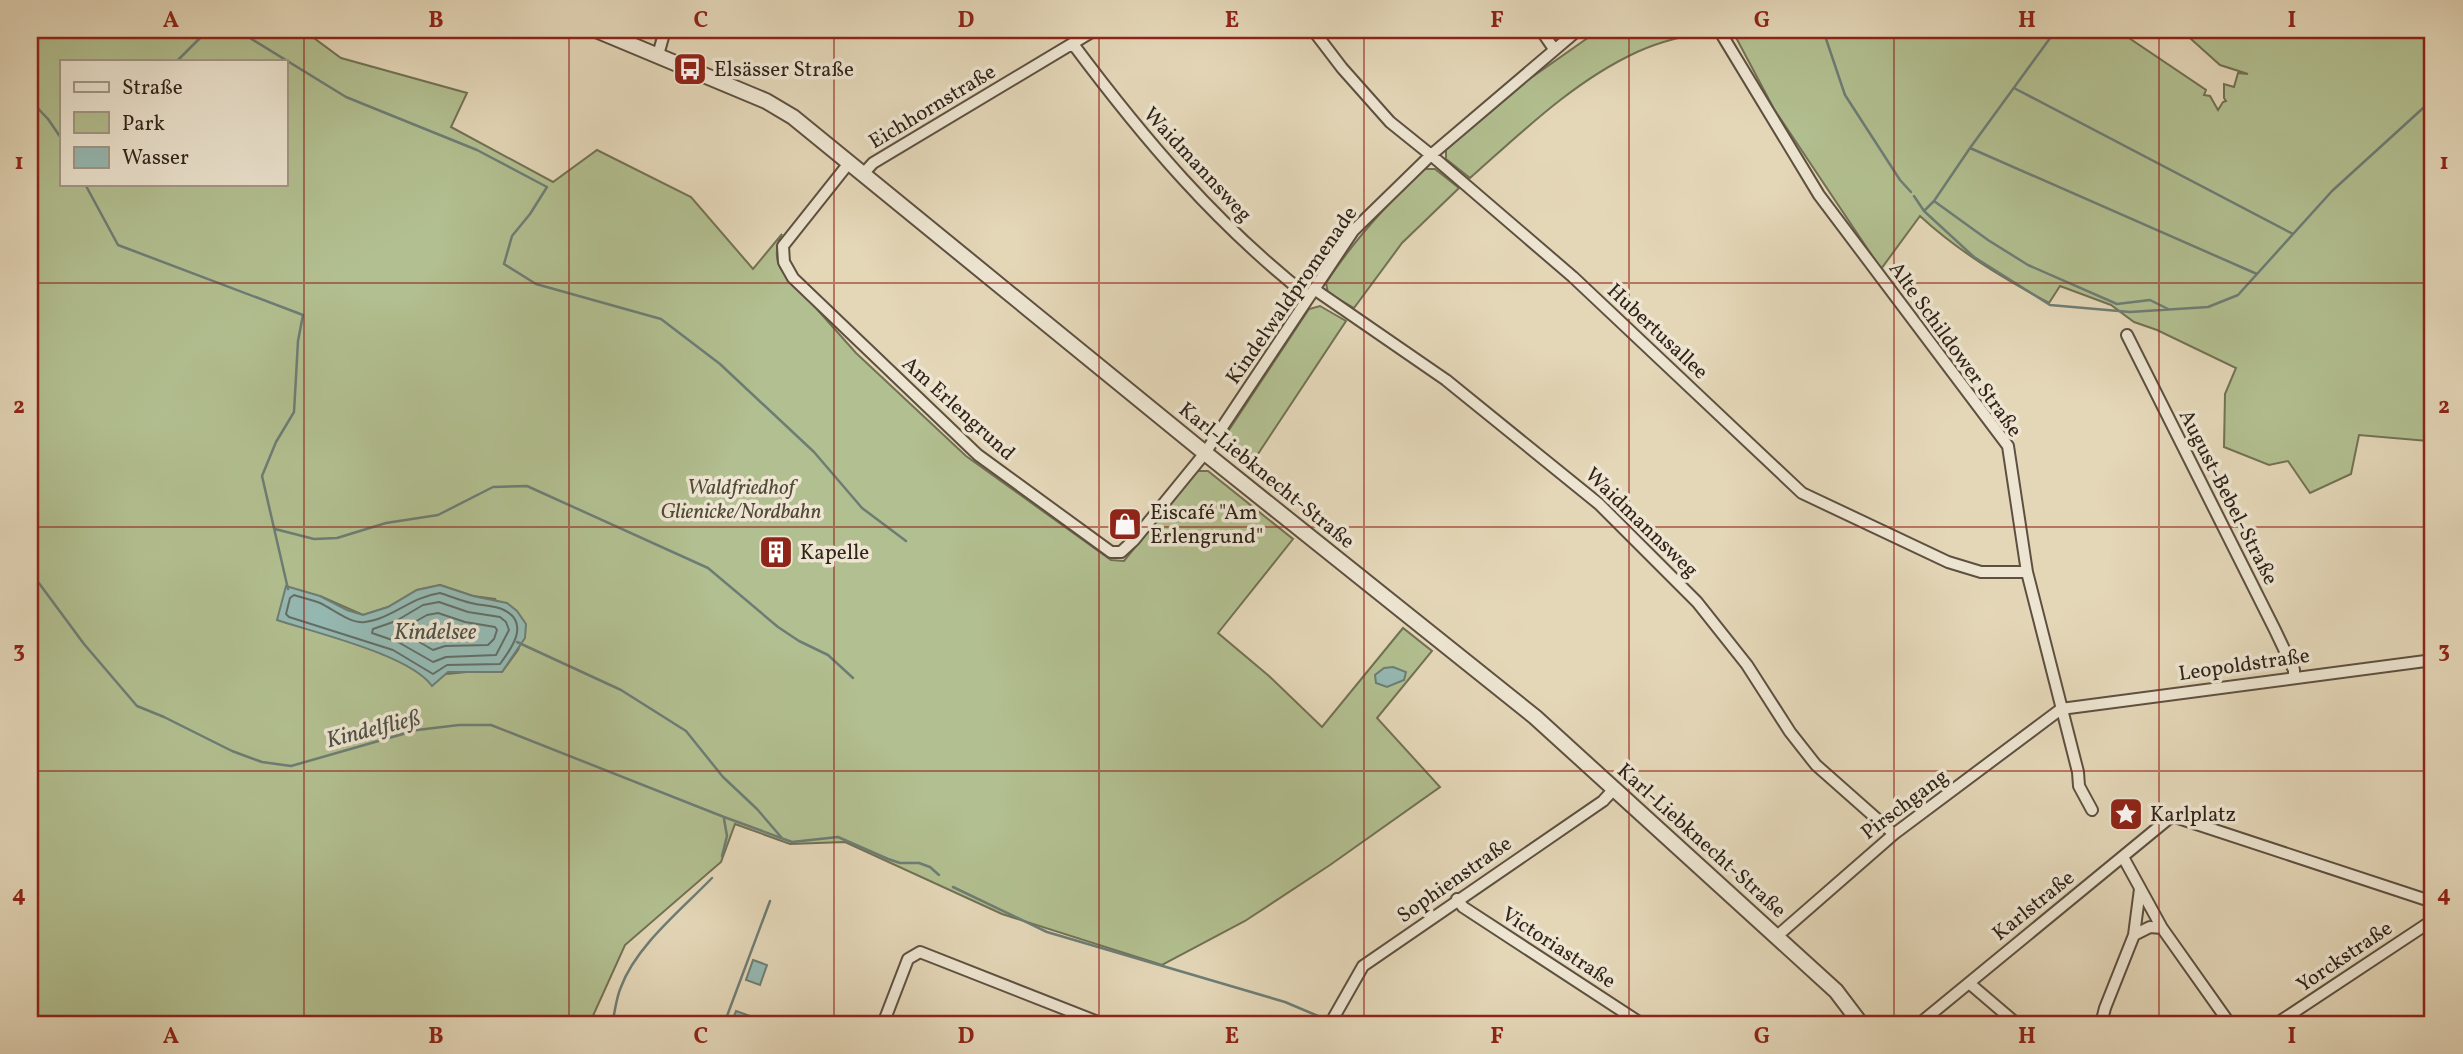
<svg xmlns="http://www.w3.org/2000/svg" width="2463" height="1054" font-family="Vollkorn,serif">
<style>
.green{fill:#b2bf90;stroke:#727154;stroke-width:2;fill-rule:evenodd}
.water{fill:#95b9b2;stroke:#6d7d75;stroke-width:2}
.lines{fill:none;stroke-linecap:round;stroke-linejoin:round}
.shore{stroke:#636e66;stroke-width:2}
.stream{stroke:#6d7d75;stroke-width:2.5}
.minor-casing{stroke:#5e5041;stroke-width:14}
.tertiary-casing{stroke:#5e5041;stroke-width:18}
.minor{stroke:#ede5d1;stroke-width:10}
.tertiary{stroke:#ede5d1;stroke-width:14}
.grid{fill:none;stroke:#8f2418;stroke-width:2;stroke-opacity:0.55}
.labels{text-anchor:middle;stroke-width:7;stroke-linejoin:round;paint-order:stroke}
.poi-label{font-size:21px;fill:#312319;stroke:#ede5d1;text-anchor:start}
.street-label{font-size:21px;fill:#312319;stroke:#ede5d1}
.park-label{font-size:21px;font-style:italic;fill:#514a37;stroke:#ede5d1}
.water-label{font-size:23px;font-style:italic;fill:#4f5047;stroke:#ede5d1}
.neatline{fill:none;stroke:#8f2418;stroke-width:2.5}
.grid-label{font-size:23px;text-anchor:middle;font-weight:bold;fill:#8f2418}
</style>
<rect width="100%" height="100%" fill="#e4d7b8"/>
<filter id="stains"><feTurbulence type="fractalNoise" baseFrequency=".00286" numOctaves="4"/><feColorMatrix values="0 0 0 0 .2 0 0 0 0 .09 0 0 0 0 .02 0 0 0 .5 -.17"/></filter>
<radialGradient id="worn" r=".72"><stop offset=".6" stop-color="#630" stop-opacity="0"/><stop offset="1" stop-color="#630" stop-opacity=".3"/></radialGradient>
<path class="green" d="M30 30H303L341 58 467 93 451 127 553 182 597 150 691 197 753 269 782 234C776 246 774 257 781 269L856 353 966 456 1111 560 1124 561 1197 471H1208L1293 539 1218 633 1269 676 1322 727 1403 628 1432 651 1377 718 1440 787 1330 865 1245 921 1162 965 1002 914 845 842 790 844 735 824 721 862 625 945 592 1018V1024H30ZM61 61H285V184H61ZM440 585 473 596 495 599 521 642 518 650 502 672 477 671 426 676 391 656 382 654 320 596 363 615 388 607 417 590Z
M1599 30 1710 31C1685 36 1661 41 1637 52 1574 81 1522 132 1470 178L1446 159V149L1518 87Z
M1732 30H2117L2206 90 2204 95 2210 96 2218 110 2223 102 2226 101 2224 98V84L2234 87 2238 73 2248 74 2220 65 2181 30H2433V438L2428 441 2359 435 2351 474 2310 493 2288 461 2269 465 2224 447 2225 394 2236 368 2157 330 2134 322 2111 305 2060 286 2049 303C2003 278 1959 252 1920 216L1881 269 1774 109Z
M1424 169H1435L1459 188 1402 243 1354 308 1328 293 1326 283C1353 241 1387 204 1424 169Z
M1320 306 1346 321 1248 469 1225 450 1223 439 1309 309Z"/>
<path class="water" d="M440 585 473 596 507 603 517 611 526 624 525 638 502 672H448L432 686C410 655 316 633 277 620L286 586 320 596 347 610 363 615 388 607 417 590Z
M1393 667 1406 672 1404 680 1387 687 1376 683 1375 675 1384 668Z
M753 960 767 965 760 985 746 980Z
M736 1011 753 1017 750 1024H731Z"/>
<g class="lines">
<path class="shore" d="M440 593C450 596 461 601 471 603 482 606 494 605 504 610 530 623 512 648 500 664L447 665 433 674 393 650 289 617 286 614 290 598 294 595C303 598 312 600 320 603 333 609 350 624 365 622 391 619 411 597 440 593Z
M439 602 468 612 500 617 506 622 509 630 496 655 446 657 433 662 398 642 372 633 373 629 396 621 423 605Z
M438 613 465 622 495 627 497 630 494 639 488 645 445 646 433 650 404 633V628L427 615Z"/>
<path class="stream" d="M237 30 346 97 477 150 547 187 530 214 512 236 504 264 536 284 661 319 720 364 814 452 862 508 906 541
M1823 30 1845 95 1900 180 1911 192
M177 61 208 30
M2014 88 2293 234
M30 100 48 119 61 138
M1970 148 2257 274
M85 184 118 245 303 315 298 341 294 412 276 442 262 476 288 589
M1914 196 1924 211 1974 257 2050 305 2130 312 2208 307 2238 295 2332 191 2433 99
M1934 201 1988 240 2028 265 2117 304 2150 300 2168 309
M1924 211 1934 201 1970 148 2056 30
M275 529 314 539 337 538 386 523 438 515 493 487 527 486 708 568 778 627 799 641 828 655 853 678
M30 571 84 644 137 706 164 717 232 751 262 762 291 766 417 730 459 725H491L724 817 792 842 838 837 888 859 900 863H919L930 867 939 875
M517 642 621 690 686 731 723 777 757 809 781 837
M722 856 727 836 724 819
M953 887 1047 932 1285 1002 1325 1019
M612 1024C615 1012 616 998 621 987 636 946 682 909 712 878
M724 1024 770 901"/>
<g class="minor-casing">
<path id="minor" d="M1313 30 1342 68 1390 122 1431 155 1573 277 1802 493 1948 562 1981 572H2027
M1541 30 1554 49
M1719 30 1819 195 2008 446 2027 572 2078 772 2079 786 2092 810
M1073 44C1144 139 1216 224 1309 297
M658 55 665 30
M849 163 783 246 784 262 793 278 978 455 1111 552H1121L1134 540 1205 453 1353 231 1431 155 1578 30
M863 174 873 163 1095 30
M1314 289 1446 380 1599 504 1697 602 1747 665 1790 732 1816 765 1894 834
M2127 335 2275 630 2294 670V677
M2123 857 2162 928 2230 1024
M1457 899 1463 907 1642 1024
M2134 935 2150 927 2162 928
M1776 937 1894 834 2061 709 2433 660
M1969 983 2017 1024
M1334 1017 1363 966 1603 801 1614 789
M883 1024 908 959 920 952 1103 1024
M1919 1024 2172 816 2433 902
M2101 1024 2105 1008 2134 935 2140 889
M2276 1024 2433 920"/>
</g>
<g class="tertiary-casing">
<path id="tertiary" d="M596 30 766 101 793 117 1205 453 1535 717 1836 991 1861 1024"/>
</g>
<use href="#minor" class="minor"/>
<use href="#tertiary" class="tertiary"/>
</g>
<path class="grid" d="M304 30V1024M569 30V1024M834 30V1024M1099 30V1024M1364 30V1024M1629 30V1024M1894 30V1024M2159 30V1024M30 283H2433M30 527H2433M30 771H2433"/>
<defs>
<g id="bus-square" transform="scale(1.75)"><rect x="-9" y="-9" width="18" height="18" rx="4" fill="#8f2418" stroke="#ede5d1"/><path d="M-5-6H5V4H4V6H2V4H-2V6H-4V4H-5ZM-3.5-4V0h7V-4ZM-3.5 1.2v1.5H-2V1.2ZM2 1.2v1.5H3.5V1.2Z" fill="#fff"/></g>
<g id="shop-square" transform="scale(1.75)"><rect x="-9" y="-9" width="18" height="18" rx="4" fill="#8f2418" stroke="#ede5d1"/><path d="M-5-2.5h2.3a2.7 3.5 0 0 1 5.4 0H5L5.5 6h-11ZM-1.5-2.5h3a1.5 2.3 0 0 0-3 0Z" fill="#fff"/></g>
<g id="building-square" transform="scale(1.75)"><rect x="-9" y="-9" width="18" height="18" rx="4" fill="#8f2418" stroke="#ede5d1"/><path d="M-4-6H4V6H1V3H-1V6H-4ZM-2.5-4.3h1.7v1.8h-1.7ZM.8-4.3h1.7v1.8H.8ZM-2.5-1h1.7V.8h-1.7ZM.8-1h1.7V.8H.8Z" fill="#fff"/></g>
<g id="sight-square" transform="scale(1.75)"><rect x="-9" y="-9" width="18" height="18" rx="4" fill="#8f2418" stroke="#ede5d1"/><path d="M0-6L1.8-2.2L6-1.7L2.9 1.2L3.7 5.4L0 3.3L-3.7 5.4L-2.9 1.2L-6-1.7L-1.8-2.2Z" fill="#fff"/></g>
</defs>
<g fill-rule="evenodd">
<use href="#bus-square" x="690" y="69"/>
<use href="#shop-square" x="1125" y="524"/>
<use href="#building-square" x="776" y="552"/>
<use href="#sight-square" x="2126" y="814"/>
</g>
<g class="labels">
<g class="poi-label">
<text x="714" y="76">Elsässer Straße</text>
<text x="1150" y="519">Eiscafé "Am<tspan x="1150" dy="24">Erlengrund"</tspan></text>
<text x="800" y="559">Kapelle</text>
<text x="2150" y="821">Karlplatz</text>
</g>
<g class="street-label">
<text transform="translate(932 106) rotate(-31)" y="7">Eichhornstraße</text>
<text transform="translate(1198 164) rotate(47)" y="7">Waidmannsweg</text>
<text transform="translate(1291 295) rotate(-55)" y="7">Kindelwaldpromenade</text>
<text transform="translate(1658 331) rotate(43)" y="7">Hubertusallee</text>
<text transform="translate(1956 349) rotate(54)" y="7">Alte Schildower Straße</text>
<text transform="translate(959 408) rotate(42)" y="7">Am Erlengrund</text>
<text transform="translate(1267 475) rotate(39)" y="7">Karl-Liebknecht-Straße</text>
<text transform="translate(2229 497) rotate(63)" y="7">August-Bebel-Straße</text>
<text transform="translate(1642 522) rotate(44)" y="7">Waidmannsweg</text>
<text transform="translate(2244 664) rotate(-8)" y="7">Leopoldstraße</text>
<text transform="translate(1904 804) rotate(-37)" y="7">Pirschgang</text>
<text transform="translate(1702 840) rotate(42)" y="7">Karl-Liebknecht-Straße</text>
<text transform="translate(1454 879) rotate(-35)" y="7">Sophienstraße</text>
<text transform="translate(2033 905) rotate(-39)" y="7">Karlstraße</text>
<text transform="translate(1559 947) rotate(33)" y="7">Victoriastraße</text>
<text transform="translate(2344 956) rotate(-34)" y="7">Yorckstraße</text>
</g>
<g class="park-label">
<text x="741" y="494">Waldfriedhof<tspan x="741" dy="24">Glienicke/Nordbahn</tspan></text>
</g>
<g class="water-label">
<text x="435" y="639">Kindelsee</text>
<text transform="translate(373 728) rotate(-14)" y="8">Kindelfließ</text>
</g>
</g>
<rect width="2463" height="1054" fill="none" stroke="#e4d7b8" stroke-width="77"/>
<rect x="60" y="60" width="228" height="126" fill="#ede5d1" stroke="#a29787" stroke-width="2"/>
<rect x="74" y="82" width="35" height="10" fill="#ede5d1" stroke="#a29787" stroke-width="2"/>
<text x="122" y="94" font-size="21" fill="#312319">Straße</text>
<rect x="74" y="112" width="35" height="21" fill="#b2bf90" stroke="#a29787" stroke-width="2"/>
<text x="122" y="130" font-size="21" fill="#312319">Park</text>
<rect x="74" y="147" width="35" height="21" fill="#95b9b2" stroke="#a29787" stroke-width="2"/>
<text x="122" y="164" font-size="21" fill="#312319">Wasser</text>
<rect x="38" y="38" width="2386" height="978" class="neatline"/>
<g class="grid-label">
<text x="171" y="27">A</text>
<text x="436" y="27">B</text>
<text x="701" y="27">C</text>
<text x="966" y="27">D</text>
<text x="1232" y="27">E</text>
<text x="1497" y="27">F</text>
<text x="1762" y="27">G</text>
<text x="2027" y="27">H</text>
<text x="2292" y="27">I</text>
<text x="19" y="169">1</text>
<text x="2444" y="169">1</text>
<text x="19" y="413">2</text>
<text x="2444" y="413">2</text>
<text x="19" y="657">3</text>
<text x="2444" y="657">3</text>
<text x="19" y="901">4</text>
<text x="2444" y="901">4</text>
<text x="171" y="1043">A</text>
<text x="436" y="1043">B</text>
<text x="701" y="1043">C</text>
<text x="966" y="1043">D</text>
<text x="1232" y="1043">E</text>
<text x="1497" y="1043">F</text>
<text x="1762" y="1043">G</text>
<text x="2027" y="1043">H</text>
<text x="2292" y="1043">I</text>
</g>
<rect width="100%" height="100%" filter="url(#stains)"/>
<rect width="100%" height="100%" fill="url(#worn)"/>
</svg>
